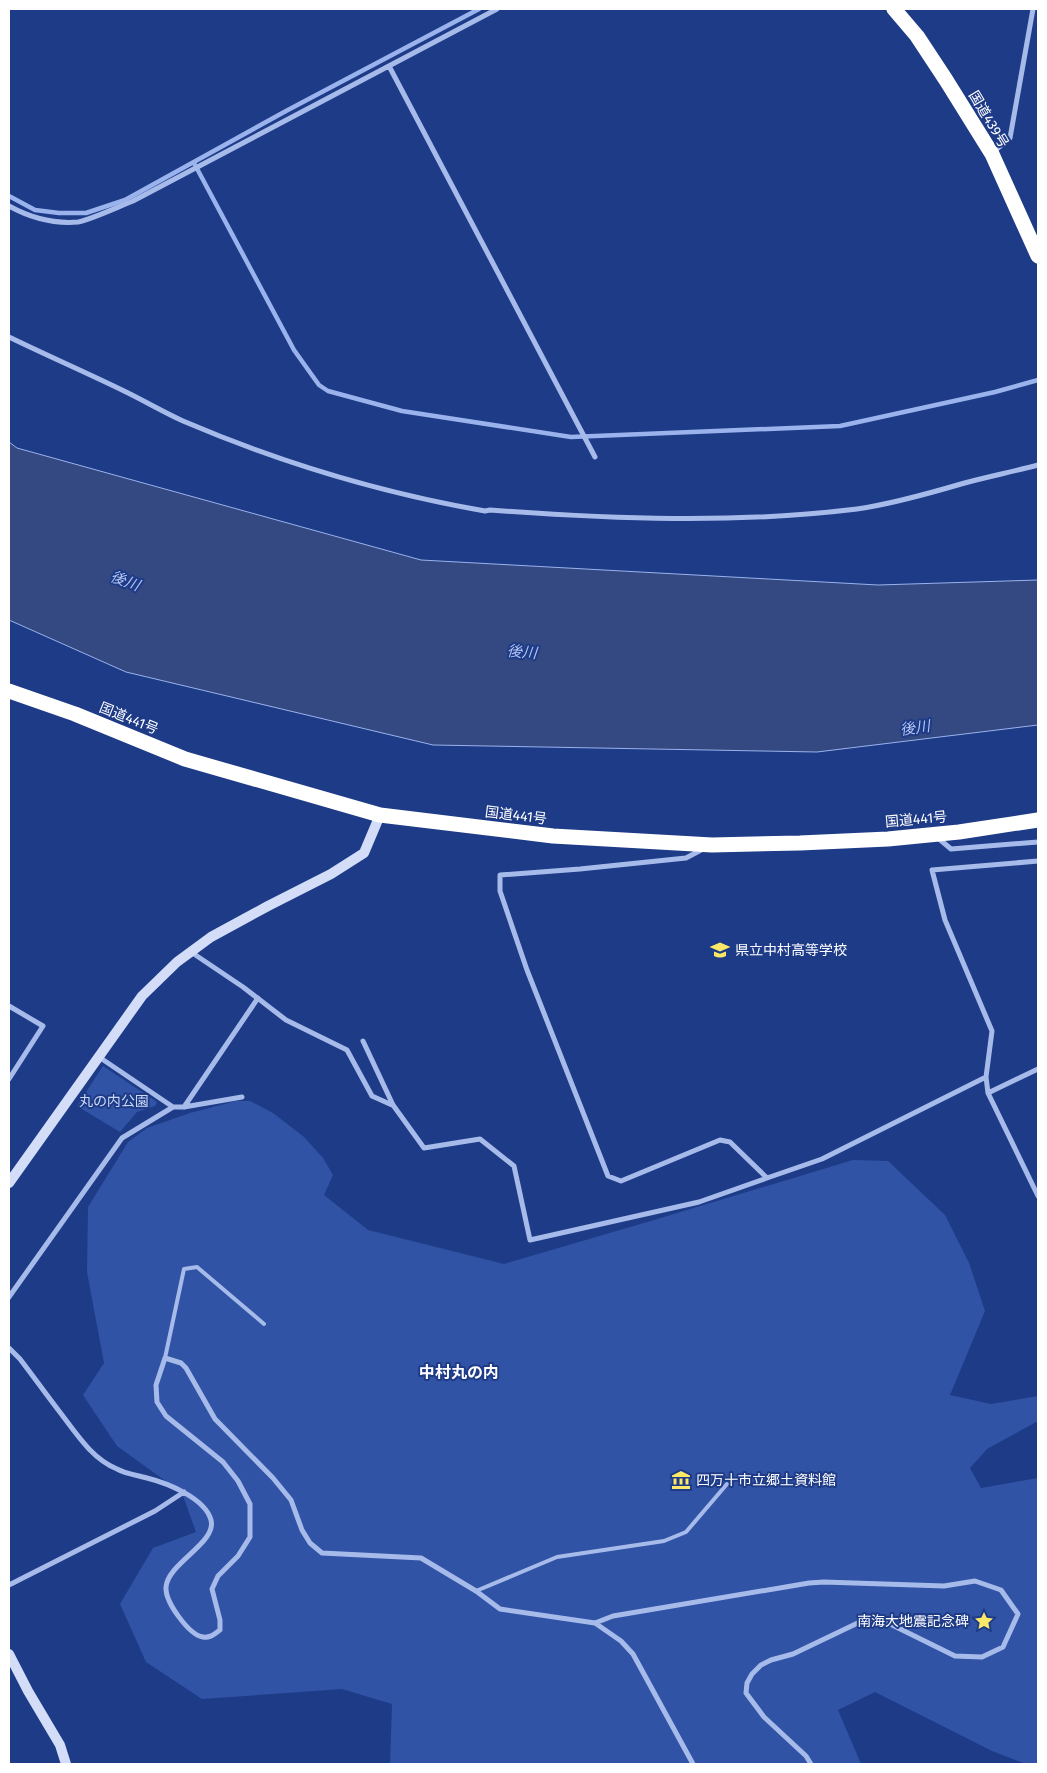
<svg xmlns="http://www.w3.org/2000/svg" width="1047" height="1773" font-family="'Fira Sans','Noto Sans JP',sans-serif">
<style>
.green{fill:#3153a5}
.water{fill:#344982;stroke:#9ab3ed}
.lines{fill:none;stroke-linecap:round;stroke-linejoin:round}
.stream{stroke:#9ab3ed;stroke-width:4.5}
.lane{stroke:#a7bbeb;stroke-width:4}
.street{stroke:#a7bbeb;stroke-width:5}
.secondary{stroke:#d3ddf8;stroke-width:10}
.highway{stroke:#fff;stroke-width:15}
.labels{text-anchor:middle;stroke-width:4;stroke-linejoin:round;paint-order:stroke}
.street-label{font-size:14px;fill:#fff;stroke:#1e3b87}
.poi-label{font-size:14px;fill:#fff;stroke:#1e3b87;text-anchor:start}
.park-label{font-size:14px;fill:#ccd9f8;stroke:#1e3b87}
.water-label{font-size:15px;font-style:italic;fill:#b3c5f2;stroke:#1e3b87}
.quarter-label{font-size:16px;font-weight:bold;fill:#fff;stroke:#1e3b87}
</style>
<rect width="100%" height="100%" fill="#1e3b87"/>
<path class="green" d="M103 1066 157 1102 155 1106 137 1112 120 1132 77 1106Z
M236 1101H250L273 1113 304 1137 323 1158 333 1175 324 1195 368 1230 504 1264 654 1220 853 1160 888 1161 945 1215 969 1263 985 1311 950 1395 991 1404 1038 1396V1421L987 1449 970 1468 981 1488 1038 1478V1764H1026L992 1751 875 1692 838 1710 861 1764H390L392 1704 342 1689 202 1699 146 1662 120 1604 153 1548 196 1532 182 1493 117 1446 83 1395 104 1363 87 1272 88 1207 128 1142 147 1128 190 1113Z"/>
<path class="water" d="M9 442 17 448 421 560 878 585 1038 580V725L817 752 433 745 126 672 9 620Z"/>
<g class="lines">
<path class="stream" d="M194 163 294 350 319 385 328 391 402 411 571 437 840 426 995 392 1038 380
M9 196 35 210 59 213H86L125 200 286 111 479 9"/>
<path class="lane" d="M165 1358 184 1269 197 1267 264 1324
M476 1591 557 1557 664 1541 686 1532 727 1484"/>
<path class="street" d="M389 66 595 457
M992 153 1010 138 1033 9
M9 206C29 217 54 224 78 222 90 220 120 206 133 201L497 9
M9 337C46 355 85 372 122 390 143 400 163 412 183 421 279 462 382 493 485 511L490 510C612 519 735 524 857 509 892 504 927 494 961 484 986 477 1012 472 1038 465
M938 838 951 849 1038 842
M703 849 686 858 580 869 500 875V891L527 970 608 1176 621 1181 720 1140 730 1142 767 1178 822 1159 986 1077 988 1093 1038 1196
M191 952 243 987 286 1020 347 1050 372 1096 392 1105
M9 1006 43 1026 9 1079
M363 1041 393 1105 424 1148 480 1139 514 1166 530 1240 699 1202 767 1178
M99 1057 173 1107H184L242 1097
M986 1077 992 1031 945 920 932 870 1038 861
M988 1093 1038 1069
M184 1107 258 998
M9 1297 122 1138 173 1107
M9 1348 20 1359C33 1376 46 1394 59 1411 76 1433 91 1458 117 1469 126 1474 137 1475 147 1478 167 1483 205 1498 211 1520 217 1543 168 1563 166 1587 165 1602 189 1635 203 1637 211 1638 214 1634 220 1630V1620L212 1589 218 1576 238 1556 250 1537V1504L238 1481 223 1462 166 1416 157 1402 156 1385 165 1358 181 1363 186 1368 215 1419 273 1478 291 1500 302 1530 310 1543 322 1553 421 1558 476 1591 500 1609 595 1623 613 1616 809 1583 824 1582 944 1586 975 1581 1001 1590 1018 1614 1003 1647 982 1657 955 1656 880 1619 864 1620 793 1654 771 1660 761 1665 752 1674 747 1683 746 1693 764 1717 806 1756 811 1764
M9 1585 155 1511 184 1492
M595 1623 621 1641 633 1654 693 1764"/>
<path class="secondary" d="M9 1183 142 996 177 962 211 937 268 906 331 874 364 853 380 815
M9 1654 28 1691 60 1745 66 1764"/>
<path class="highway" d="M894 9 917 36 946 80 992 154 1038 256
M9 691 75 714 185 759 380 815 553 836 712 845 800 843 888 839 959 832 1038 820"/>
</g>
<defs>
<g id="school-bare" transform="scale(1.5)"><path d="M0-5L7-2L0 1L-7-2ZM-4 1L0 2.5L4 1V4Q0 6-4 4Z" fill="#fae866" stroke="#1e3b87" stroke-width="2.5" paint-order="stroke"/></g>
<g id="museum-bare" transform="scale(1.5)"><path d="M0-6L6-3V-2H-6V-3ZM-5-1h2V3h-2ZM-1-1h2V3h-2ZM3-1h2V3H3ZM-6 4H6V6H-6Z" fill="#fae866" stroke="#1e3b87" stroke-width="2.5" paint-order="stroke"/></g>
<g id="sight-bare" transform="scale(1.5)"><path d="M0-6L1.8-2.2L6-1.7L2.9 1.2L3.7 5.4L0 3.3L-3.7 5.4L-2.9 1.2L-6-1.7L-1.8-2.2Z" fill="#fae866" stroke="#1e3b87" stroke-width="2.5" paint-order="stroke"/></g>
</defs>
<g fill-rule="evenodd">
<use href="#school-bare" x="720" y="950"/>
<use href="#museum-bare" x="681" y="1480"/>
<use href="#sight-bare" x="984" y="1621"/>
</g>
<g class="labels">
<g class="street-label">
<text transform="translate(989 119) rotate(59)" y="5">国道439号</text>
<text transform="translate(129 718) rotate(22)" y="5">国道441号</text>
<text transform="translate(516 815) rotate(7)" y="5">国道441号</text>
<text transform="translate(916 819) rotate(-5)" y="5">国道441号</text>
</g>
<g class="poi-label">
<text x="735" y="955">県立中村高等学校</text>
<text x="696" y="1485">四万十市立郷土資料館</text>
<text x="969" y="1626" text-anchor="end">南海大地震記念碑</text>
</g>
<g class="park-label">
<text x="114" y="1106">丸の内公園</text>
</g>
<g class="water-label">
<text transform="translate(125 581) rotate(20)" y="5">後川</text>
<text transform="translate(522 652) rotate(5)" y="5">後川</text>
<text transform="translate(915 728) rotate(-8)" y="5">後川</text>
</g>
<g class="quarter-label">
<text x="459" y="1378">中村丸の内</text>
</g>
</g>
<rect width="1047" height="1773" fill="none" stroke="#ffffff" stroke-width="20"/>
</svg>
